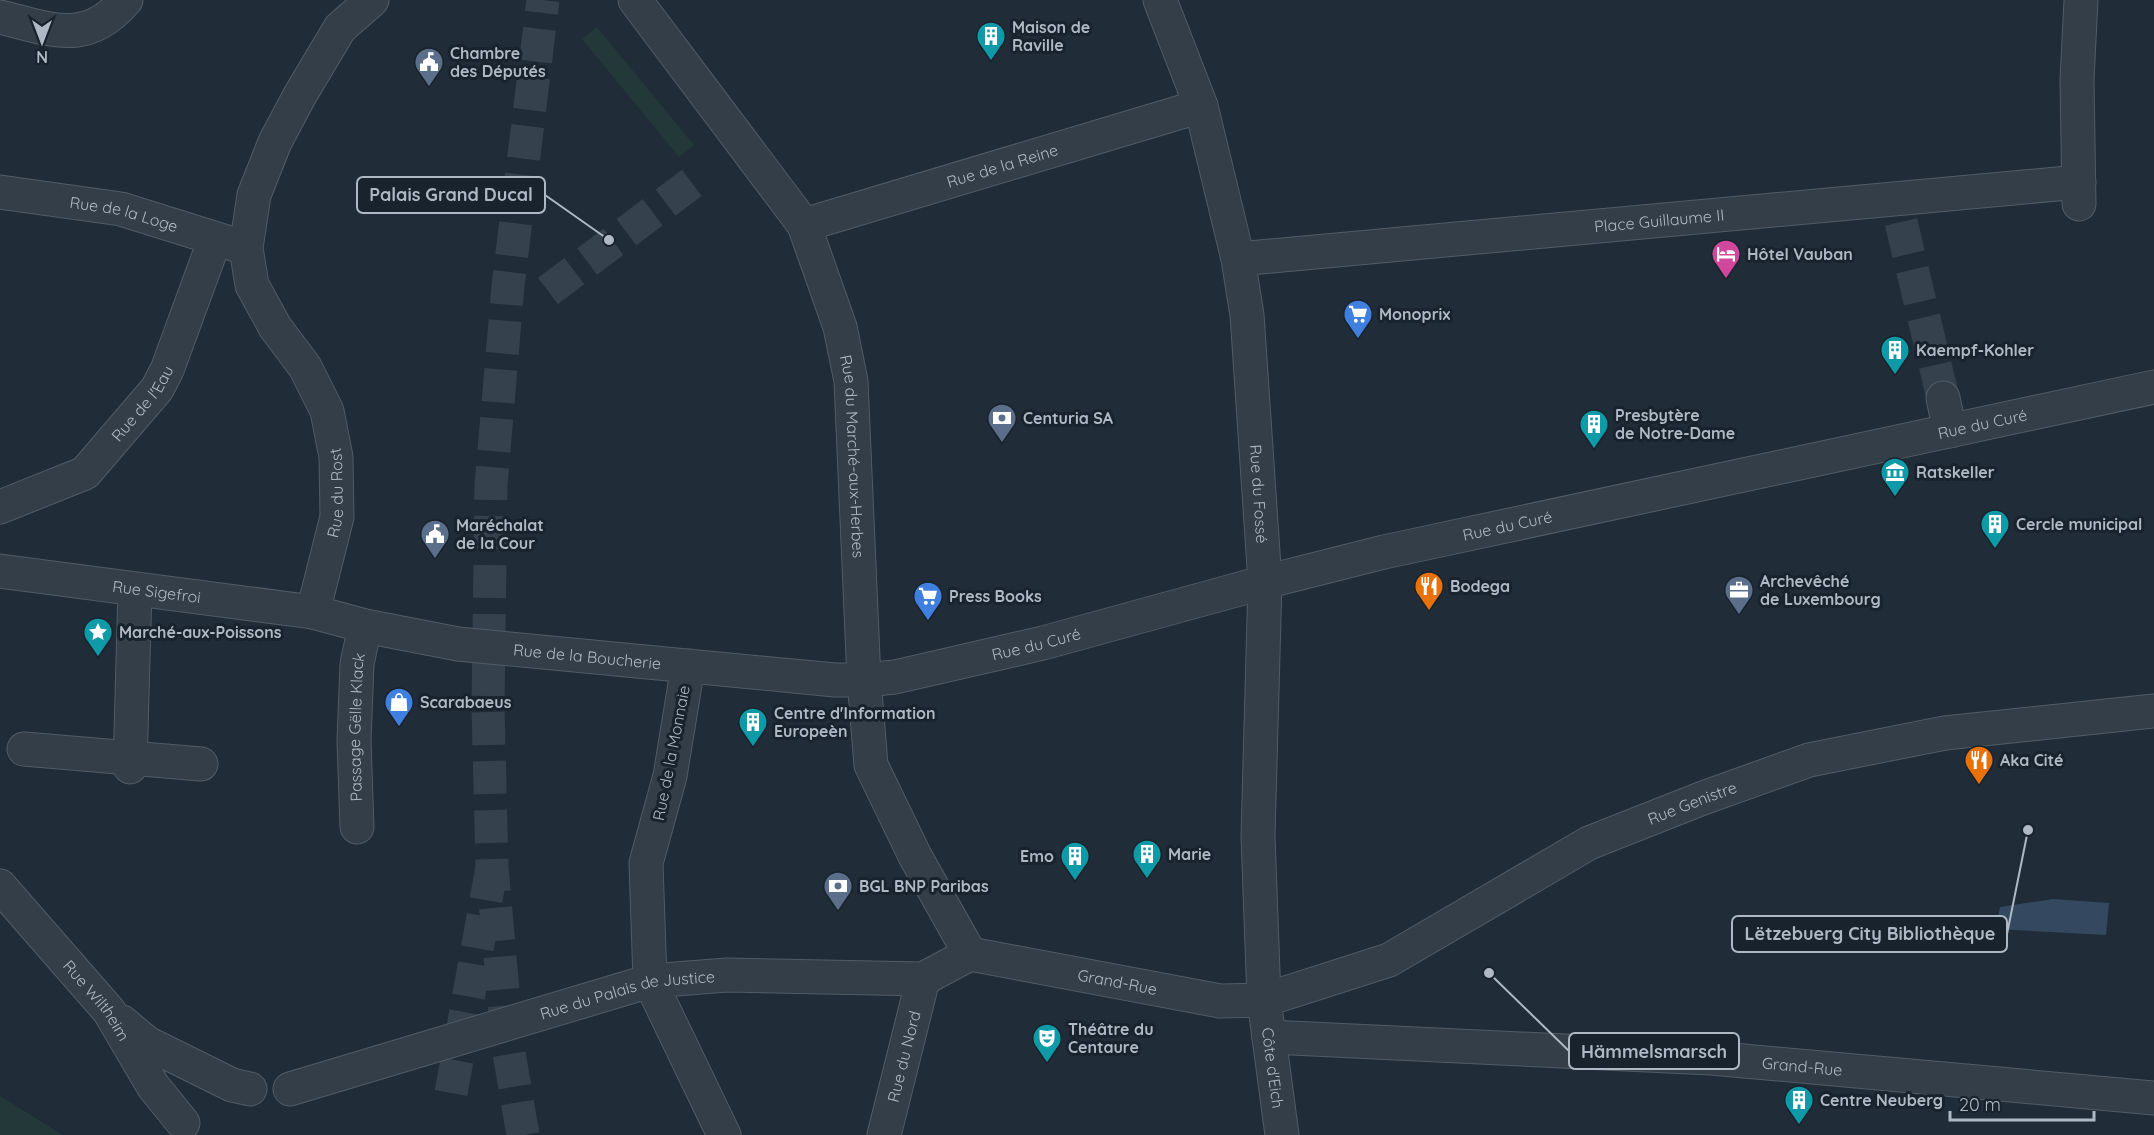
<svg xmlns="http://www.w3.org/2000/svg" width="2154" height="1135" font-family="Quicksand,sans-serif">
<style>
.green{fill:#223839}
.water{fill:#34495f}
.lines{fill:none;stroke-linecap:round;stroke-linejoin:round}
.minor-tunnel{stroke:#35414d;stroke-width:33;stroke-dasharray:33 16;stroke-linecap:butt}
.major-tunnel{stroke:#35414d;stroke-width:33;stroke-dasharray:33 16;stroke-linecap:butt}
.minor-casing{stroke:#515c66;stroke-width:35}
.minor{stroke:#343e48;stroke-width:33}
.labels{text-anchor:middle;stroke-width:6;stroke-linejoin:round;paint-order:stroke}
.poi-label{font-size:16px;font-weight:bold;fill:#aeb9c5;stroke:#19232d;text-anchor:start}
.street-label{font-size:16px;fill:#aeb9c5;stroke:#19232d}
.leader{fill:none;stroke:#aeb9c5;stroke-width:2}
.callout-dot{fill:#aeb9c5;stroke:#19232d;stroke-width:2}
.callout{fill:#19232d;stroke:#aeb9c5;stroke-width:2}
.callout-label{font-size:18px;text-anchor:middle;font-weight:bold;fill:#aeb9c5}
</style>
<rect width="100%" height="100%" fill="#202c38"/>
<path class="green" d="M597 27 694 145 679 157 582 39Z
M0 1096 63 1135H0Z"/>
<path class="water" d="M2053 899 2109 903 2106 935 1995 929 2000 907Z"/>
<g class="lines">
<path class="minor-tunnel" d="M1901 222 1943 398
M548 291 697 179
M451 1093 492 867"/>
<path class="major-tunnel" d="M523 1135 508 1047 492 867 488 707 491 485 508 286 543 0"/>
<g class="minor-casing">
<g id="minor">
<path id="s1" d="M635 0 804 225 840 327 851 381 864 680 871 765 915 856 970 954"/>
<path id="s2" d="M1160 0 1201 106 1238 259 1247 315 1265 582 1258 836 1264 1000 1282 1135"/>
<path d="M0 17C51 29 86 47 126 0"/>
<path id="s3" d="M0 192 121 209 236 245"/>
<path d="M2079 204 2077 80 2081 0"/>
<path id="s4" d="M804 225 1201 106"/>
<path id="s5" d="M1238 259 2079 182"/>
<path d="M1943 398 1950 431"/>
<path id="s6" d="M0 507 85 473 157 389 167 370 215 239"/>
<path id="s7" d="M0 571 313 612 365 626 458 644 835 680H864L895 677 1043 643 1265 582 1384 552 2154 387"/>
<path id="s8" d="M313 612 337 517 336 457 327 411 305 367 275 327 252 285 246 248 254 195 275 142 300 95 340 28 372 0"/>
<path d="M688 666 670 776 646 863 650 981 724 1135"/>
<path d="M24 749 201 764"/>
<path d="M130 767 135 589"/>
<path id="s9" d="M357 827 354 741 357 664 365 626"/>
<path id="s10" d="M0 886 109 1011 153 1086 183 1123"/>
<path id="s11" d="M970 954 1220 1001 1264 1000 1389 960 1589 843 1703 798 1809 760 1945 733 2154 711"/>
<path d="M122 1022 147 1043 232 1085 250 1089"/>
<path id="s12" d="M1269 1037 1711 1058 2154 1098"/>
<path id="s13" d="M290 1089 650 981 727 975 923 979 970 954"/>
<path id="s14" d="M884 1135 923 979"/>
</g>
</g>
<use href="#minor" class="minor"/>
</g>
<defs>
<g id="building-pin" transform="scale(1.5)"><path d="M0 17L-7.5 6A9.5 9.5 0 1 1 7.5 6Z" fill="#0f9aa8" stroke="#19232d"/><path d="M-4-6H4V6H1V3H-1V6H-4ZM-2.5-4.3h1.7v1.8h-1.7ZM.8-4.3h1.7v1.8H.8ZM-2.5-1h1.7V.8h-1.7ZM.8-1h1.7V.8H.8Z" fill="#fff"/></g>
<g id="civic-pin" transform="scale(1.5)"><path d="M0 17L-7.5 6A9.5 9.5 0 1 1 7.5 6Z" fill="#5c6f8a" stroke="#19232d"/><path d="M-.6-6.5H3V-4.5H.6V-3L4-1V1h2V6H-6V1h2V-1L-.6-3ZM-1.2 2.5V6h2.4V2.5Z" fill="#fff"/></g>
<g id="hotel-pin" transform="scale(1.5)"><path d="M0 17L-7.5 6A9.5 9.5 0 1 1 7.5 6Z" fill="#d1479c" stroke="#19232d"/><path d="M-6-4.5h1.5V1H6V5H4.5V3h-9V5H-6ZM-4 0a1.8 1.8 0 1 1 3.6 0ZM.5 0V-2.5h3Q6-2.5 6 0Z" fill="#fff"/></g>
<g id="supermarket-pin" transform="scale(1.5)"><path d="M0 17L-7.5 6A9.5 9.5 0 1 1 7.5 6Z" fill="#3f7fe0" stroke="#19232d"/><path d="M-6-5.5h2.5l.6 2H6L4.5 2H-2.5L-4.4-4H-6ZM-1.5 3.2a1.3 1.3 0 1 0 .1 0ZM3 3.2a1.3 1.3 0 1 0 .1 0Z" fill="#fff"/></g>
<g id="bank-pin" transform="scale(1.5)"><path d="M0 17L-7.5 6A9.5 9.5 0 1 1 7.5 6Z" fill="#5c6f8a" stroke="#19232d"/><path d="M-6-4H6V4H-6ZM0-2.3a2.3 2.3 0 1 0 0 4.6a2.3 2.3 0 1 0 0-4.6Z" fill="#fff"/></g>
<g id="museum-pin" transform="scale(1.5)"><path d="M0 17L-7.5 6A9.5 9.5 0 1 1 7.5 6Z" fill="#0f9aa8" stroke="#19232d"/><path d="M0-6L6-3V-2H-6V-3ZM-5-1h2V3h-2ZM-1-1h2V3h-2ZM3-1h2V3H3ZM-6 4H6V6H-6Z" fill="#fff"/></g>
<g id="restaurant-pin" transform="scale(1.5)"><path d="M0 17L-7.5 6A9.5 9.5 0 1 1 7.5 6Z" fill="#e8710a" stroke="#19232d"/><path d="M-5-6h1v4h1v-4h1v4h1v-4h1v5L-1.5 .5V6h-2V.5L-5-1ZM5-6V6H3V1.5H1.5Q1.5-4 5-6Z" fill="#fff"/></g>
<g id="office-pin" transform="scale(1.5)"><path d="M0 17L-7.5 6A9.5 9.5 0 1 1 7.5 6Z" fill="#5c6f8a" stroke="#19232d"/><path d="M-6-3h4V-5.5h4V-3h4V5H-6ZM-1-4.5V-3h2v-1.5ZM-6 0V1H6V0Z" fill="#fff"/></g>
<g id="sight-pin" transform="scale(1.5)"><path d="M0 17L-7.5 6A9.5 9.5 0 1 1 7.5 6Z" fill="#0f9aa8" stroke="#19232d"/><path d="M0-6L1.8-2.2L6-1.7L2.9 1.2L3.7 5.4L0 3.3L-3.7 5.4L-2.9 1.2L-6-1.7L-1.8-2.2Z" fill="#fff"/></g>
<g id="shop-pin" transform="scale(1.5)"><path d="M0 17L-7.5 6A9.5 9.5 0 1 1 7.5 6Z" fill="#3f7fe0" stroke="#19232d"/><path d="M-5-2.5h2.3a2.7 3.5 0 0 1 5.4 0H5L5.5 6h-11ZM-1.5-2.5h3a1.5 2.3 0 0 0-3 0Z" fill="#fff"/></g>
<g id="theatre-pin" transform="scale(1.5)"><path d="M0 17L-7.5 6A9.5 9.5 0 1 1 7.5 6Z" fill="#0f9aa8" stroke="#19232d"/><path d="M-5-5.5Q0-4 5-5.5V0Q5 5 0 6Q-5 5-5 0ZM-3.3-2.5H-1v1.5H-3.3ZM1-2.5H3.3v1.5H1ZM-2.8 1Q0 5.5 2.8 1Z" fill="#fff"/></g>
</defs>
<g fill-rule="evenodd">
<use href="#building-pin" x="991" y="36"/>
<use href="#civic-pin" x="429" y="62"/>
<use href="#hotel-pin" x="1726" y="254"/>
<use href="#supermarket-pin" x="1358" y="314"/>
<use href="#building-pin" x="1895" y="350"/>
<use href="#bank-pin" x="1002" y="418"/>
<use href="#building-pin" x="1594" y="424"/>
<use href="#museum-pin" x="1895" y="472"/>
<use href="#building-pin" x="1995" y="524"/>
<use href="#civic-pin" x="435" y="534"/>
<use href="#restaurant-pin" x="1429" y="586"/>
<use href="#office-pin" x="1739" y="590"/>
<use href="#supermarket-pin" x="928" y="596"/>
<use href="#sight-pin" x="98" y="632"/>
<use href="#shop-pin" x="399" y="702"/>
<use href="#building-pin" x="753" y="722"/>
<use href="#restaurant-pin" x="1979" y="760"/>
<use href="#building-pin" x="1147" y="854"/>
<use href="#building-pin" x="1075" y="856"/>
<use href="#bank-pin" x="838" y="886"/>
<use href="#theatre-pin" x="1047" y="1038"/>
<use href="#building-pin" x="1799" y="1100"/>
</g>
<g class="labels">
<g class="poi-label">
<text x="1012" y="33">Maison de<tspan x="1012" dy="18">Raville</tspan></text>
<text x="450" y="59">Chambre<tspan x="450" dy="18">des Députés</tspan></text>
<text x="1747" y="260">Hôtel Vauban</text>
<text x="1379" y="320">Monoprix</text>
<text x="1916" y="356">Kaempf-Kohler</text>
<text x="1615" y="421">Presbytère<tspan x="1615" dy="18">de Notre-Dame</tspan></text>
<text x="1023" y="424">Centuria SA</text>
<text x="1916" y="478">Ratskeller</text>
<text x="2016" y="530">Cercle municipal</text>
<text x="456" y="531">Maréchalat<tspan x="456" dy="18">de la Cour</tspan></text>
<text x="1760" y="587">Archevêché<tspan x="1760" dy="18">de Luxembourg</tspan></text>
<text x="1450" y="592">Bodega</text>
<text x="949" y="602">Press Books</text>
<text x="119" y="638">Marché-aux-Poissons</text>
<text x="420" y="708">Scarabaeus</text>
<text x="774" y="719">Centre d'Information<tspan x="774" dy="18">Europeèn</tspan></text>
<text x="2000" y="766">Aka Cité</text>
<text x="1168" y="860">Marie</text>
<text x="1054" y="862" text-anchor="end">Emo</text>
<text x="859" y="892">BGL BNP Paribas</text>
<text x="1068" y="1035">Théâtre du<tspan x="1068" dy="18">Centaure</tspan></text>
<text x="1820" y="1106">Centre Neuberg</text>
</g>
<g class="street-label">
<text dy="6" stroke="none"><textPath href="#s4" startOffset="207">Rue de la Reine</textPath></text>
<text dy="6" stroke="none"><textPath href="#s3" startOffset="126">Rue de la Loge</textPath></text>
<text dy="6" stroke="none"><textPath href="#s5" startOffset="423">Place Guillaume II</textPath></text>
<text dy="6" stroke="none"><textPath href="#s6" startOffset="182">Rue de l'Eau</textPath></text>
<text dy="6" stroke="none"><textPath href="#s7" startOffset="2020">Rue du Curé</textPath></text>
<text dy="6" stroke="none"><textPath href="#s1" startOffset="520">Rue du Marché-aux-Herbes</textPath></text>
<text dy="6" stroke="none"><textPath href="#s8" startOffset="122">Rue du Rost</textPath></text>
<text dy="6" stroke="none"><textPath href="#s2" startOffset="507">Rue du Fossé</textPath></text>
<text dy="6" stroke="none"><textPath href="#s7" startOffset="1534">Rue du Curé</textPath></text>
<text dy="6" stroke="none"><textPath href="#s7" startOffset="158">Rue Sigefroi</textPath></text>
<text dy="6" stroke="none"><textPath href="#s7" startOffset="1048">Rue du Curé</textPath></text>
<text dy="6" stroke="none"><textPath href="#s7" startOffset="594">Rue de la Boucherie</textPath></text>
<text dy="6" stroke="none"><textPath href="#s9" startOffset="100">Passage Gëlle Klack</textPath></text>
<text transform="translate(671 753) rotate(-79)" y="6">Rue de la Monnaie</text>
<text dy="6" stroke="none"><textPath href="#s11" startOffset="772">Rue Genistre</textPath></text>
<text dy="6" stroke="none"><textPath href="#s11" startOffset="150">Grand-Rue</textPath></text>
<text dy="6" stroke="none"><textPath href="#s13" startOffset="351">Rue du Palais de Justice</textPath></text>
<text dy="6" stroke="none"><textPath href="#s10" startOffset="150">Rue Wiltheim</textPath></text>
<text dy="6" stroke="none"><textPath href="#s14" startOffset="81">Rue du Nord</textPath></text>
<text dy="6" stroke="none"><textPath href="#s12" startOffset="534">Grand-Rue</textPath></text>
<text dy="6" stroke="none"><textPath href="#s2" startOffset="1082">Côte d'Eich</textPath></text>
</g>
</g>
<path class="leader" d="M609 240L545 195M2028 830L2007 934M1489 973L1569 1051"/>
<g class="callout-dot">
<circle cx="609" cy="240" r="6"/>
<circle cx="2028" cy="830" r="6"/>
<circle cx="1489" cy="973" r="6"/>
</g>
<g class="callout">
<rect x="357" y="177" width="188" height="36" rx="6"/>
<rect x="1732" y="916" width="275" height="36" rx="6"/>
<rect x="1569" y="1033" width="170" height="36" rx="6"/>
</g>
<g class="callout-label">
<text x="451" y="201">Palais Grand Ducal</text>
<text x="1870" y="940">Lëtzebuerg City Bibliothèque</text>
<text x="1654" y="1058">Hämmelsmarsch</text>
</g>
<g transform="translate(42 42) rotate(180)" stroke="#19232d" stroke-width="4.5" paint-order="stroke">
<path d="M0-4.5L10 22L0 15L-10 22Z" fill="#aeb9c5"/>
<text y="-9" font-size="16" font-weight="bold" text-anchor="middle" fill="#aeb9c5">N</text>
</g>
<path d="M1950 1111v9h144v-9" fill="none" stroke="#aeb9c5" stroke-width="3"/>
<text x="1959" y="1111" font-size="18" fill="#aeb9c5" stroke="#19232d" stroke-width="4.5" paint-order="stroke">20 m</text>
</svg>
